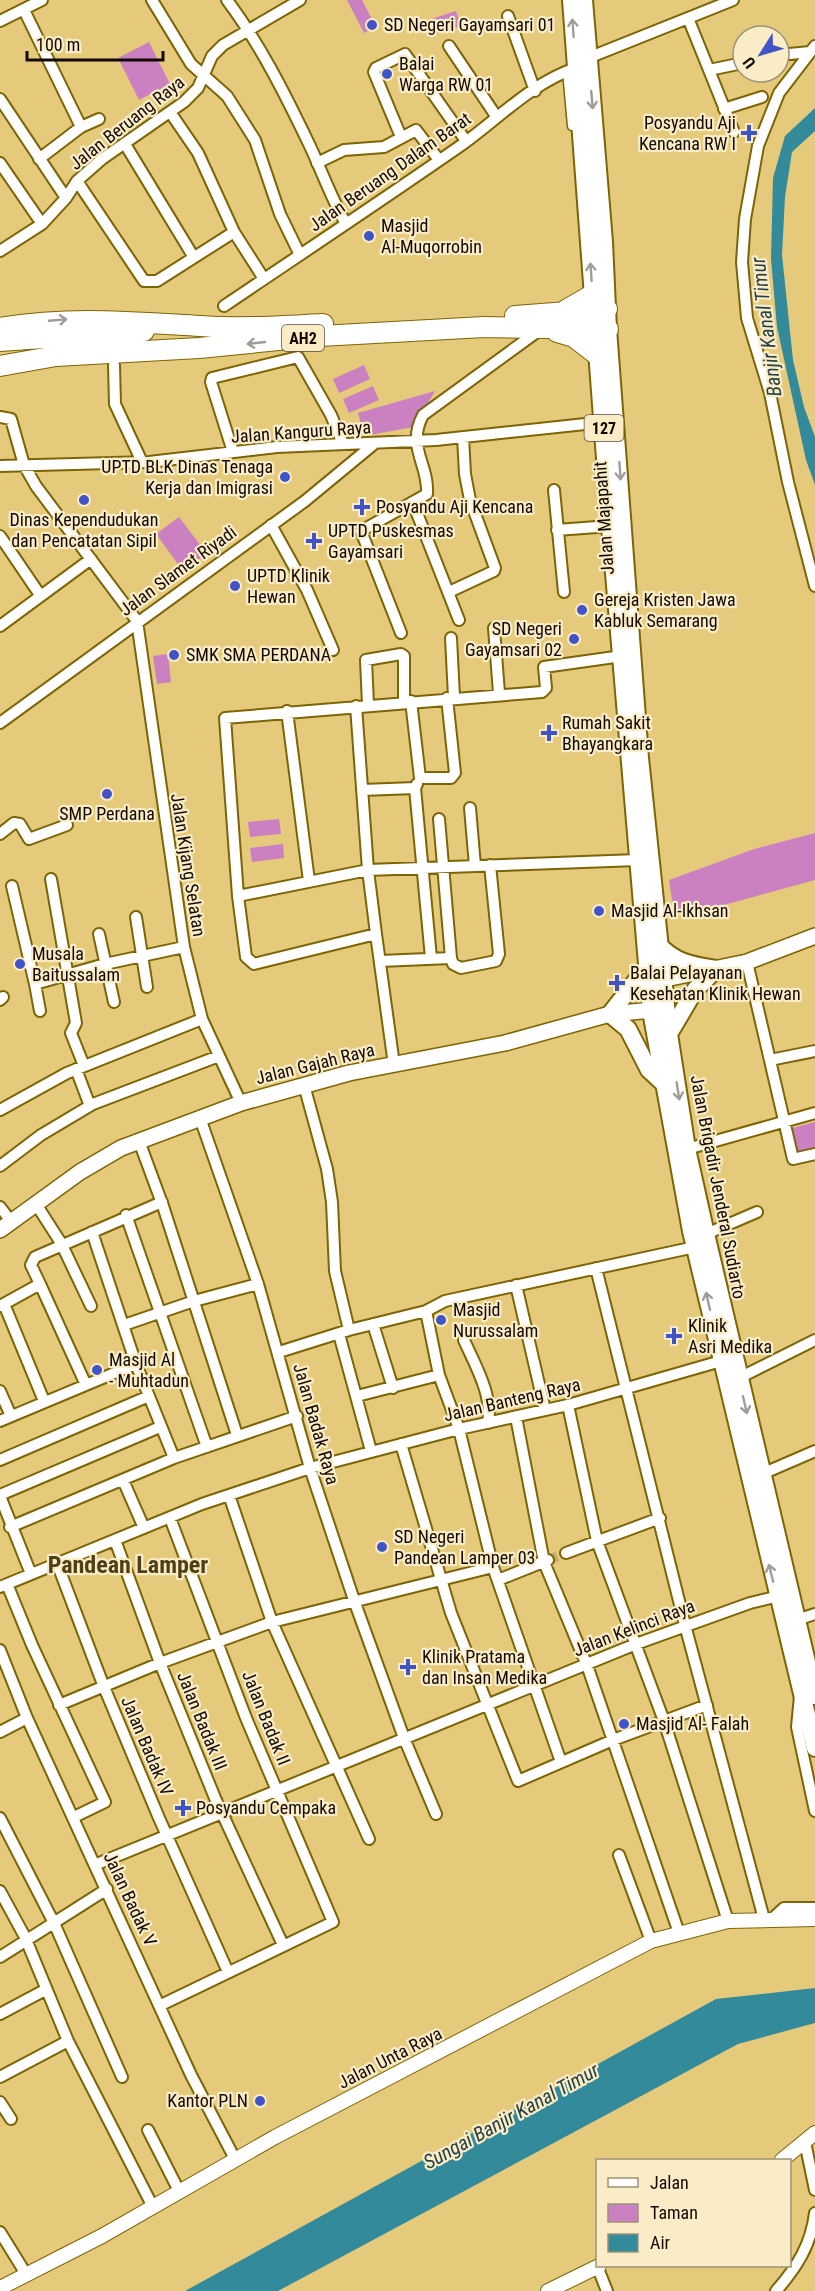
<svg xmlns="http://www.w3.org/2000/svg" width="815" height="2291" font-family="'Roboto Condensed',sans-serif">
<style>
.green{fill:#cb80c2}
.water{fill:#328a9a}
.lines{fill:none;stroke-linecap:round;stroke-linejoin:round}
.river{stroke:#328a9a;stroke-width:16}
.minor-tunnel{stroke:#c5ad69;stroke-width:10;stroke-dasharray:10 5;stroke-linecap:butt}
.pedestrian-casing{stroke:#7d6405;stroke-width:11}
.minor-casing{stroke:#7d6405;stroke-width:14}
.tertiary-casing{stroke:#7d6405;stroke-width:16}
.secondary-casing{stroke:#7d6405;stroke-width:18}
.primary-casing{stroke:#7d6405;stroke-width:20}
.motorway-casing{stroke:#7d6405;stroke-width:22}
.pedestrian{stroke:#fff;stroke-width:8}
.minor{stroke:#fff;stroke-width:10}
.tertiary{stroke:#fff;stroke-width:14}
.secondary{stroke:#fff;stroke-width:15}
.primary{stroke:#fff;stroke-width:16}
.motorway{stroke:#fff;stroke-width:20}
.oneway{stroke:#a09d99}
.poi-dot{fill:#4154c7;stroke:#f9ecc6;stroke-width:2}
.labels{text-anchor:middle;stroke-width:4.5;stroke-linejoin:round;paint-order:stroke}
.shield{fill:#f9ecc6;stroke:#574e3b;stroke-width:1.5}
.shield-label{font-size:16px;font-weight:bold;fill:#120a00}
.poi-label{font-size:18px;fill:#120a00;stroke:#f9ecc6;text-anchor:start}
.street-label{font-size:18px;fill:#120a00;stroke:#f9ecc6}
.water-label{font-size:20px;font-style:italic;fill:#254046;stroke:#f9ecc6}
.district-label{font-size:24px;font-weight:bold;fill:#4e4016;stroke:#f9ecc6}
</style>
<rect width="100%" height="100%" fill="#e5ca7b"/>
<path class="green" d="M347 0H362L376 27 364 33Z
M456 11 461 26 432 35 428 20Z
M149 42 170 84 139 100 118 58Z
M364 365 370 379 339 393 333 379Z
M373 386 379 400 349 413 343 399Z
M435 391 414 427 364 436 358 413Z
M179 517 207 554 183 571 156 534Z
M168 654 171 682 157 684 153 656Z
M279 819 281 834 250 837 248 822Z
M815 833V880L724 905 674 912 669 880 754 849Z
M283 844 284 858 252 862 250 848Z
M815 1122V1149L795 1154 789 1129Z"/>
<path class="water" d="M815 108V131L792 152 785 197 782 255 793 360 804 407 815 437V485L806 460 777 327 771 259 773 178 785 136Z
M815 1988V2023L738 2044 278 2291H185L716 1999Z"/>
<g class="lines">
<path class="river" d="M238 2291 295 2259"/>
<path class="minor-tunnel" d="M548 1560 566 1553"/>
<g class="pedestrian-casing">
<path id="pedestrian" d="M567 71 572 126 579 125"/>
</g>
<g class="minor-casing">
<path id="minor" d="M152 0 191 64 227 96 255 140 280 214 300 255
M227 0C260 44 285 94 309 144 322 171 331 198 346 224
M24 10 81 127 99 119
M508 16 535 91
M688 18 734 132
M0 21 42 0
M449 46 496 116
M815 46 779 93 758 146 745 219 742 262 747 318 770 393 788 482 815 586
M779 55 810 52
M588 58 733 0
M709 70 743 63
M0 99 66 198
M724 109 762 97
M170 112 198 153 234 232 264 279
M401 137 374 72 376 68 405 54 466 141
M125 144 193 256
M39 159 81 127
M0 163 42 224
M317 163 344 150 384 147 416 130 439 160
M77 181 144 281H157L234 232
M0 251 42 224 66 198 77 181 102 159 184 102 198 88 212 56 223 45 300 0
M224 306C304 252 384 199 463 144 499 118 533 82 576 68
M114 365 115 404 142 462
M0 417 11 419 24 465 36 486 137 621 184 947 202 1019 241 1103
M233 452 211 382 212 378 298 357 331 415 343 444
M0 466 149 462 277 447 436 440 604 422
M554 490 564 592
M413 503 459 620
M271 525 307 590 333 650
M557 530 610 526
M0 536 40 595
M449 592 494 571 495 568 470 500 465 474 463 437
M0 626 91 559
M494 628 499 693
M401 633 361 531 427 494C429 464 406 447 423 415L541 329
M451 638 454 697
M411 701 420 778H451L455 773 447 698
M368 705 366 660 401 654 404 656V702
M356 706 368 870 376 934
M287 711 309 881
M0 723 305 501 374 444
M415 788 431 958
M362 790 415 788 417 784
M470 808 475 866
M439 819 451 958
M0 834 14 823 20 824 29 839 67 825
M51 879 76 1023 71 1033 84 1066
M12 886 35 984 105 964 184 947
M238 896 368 870 638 860
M136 917 147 987
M99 934 114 1002
M380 961 451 958 453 964 461 968 496 961 499 954 490 865
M747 962 793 1159 815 1154
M35 984 40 1011
M0 1000 3 997
M770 1060 815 1051
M394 1065 376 934 254 964 246 957 238 896 225 718 542 692 546 688 544 667 622 656
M76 1069 90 1106
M304 1085 327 1169 332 1202 335 1271 349 1330
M0 1110 67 1073 202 1019
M200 1118 258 1284 310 1468 355 1603 404 1738 436 1814
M139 1141 163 1206 237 1435
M687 1149 815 1113
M0 1166 41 1135 93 1104 219 1056
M36 1204 61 1243 91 1306
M0 1207 11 1221
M126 1215 207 1447
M92 1232 136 1364 174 1458
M706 1234 757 1212
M596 1268 685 1625 764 1919
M40 1284 86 1385
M516 1285 545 1410
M4 1304 44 1401
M0 1306 40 1284 31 1265 35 1257 162 1202
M426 1311 439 1375 459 1429 493 1567 561 1762
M373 1324 393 1388
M124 1325 194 1301 258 1284
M339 1334 371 1451
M464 1340C475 1365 493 1395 488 1423
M279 1352 349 1330 426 1311 445 1301 695 1247
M739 1378 815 1340
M0 1391 11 1416
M357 1396 439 1375
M568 1405 597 1541 664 1721 728 1921
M516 1417 544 1562 588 1668 679 1933
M0 1421 136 1364
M401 1444 451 1613 518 1781 613 1740 707 1705
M0 1460 149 1396
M762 1474 815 1451
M123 1480 144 1528
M0 1495 160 1427
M229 1495 272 1622 369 1839
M0 1496 31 1574
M10 1527 174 1458 297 1416
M115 1540 160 1663 215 1798 283 1945
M566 1553 660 1518
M57 1563 104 1687 159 1818 228 1972
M498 1580 548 1560
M7 1584 32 1645 105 1802 74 1817
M0 1587 202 1504 310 1468 459 1429 568 1405 721 1361
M793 1621 815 1614
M0 1650 27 1718 191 2075 235 2159
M800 1696 797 1727 815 1811
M59 1705 160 1663 272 1622 493 1567
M0 1732 27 1718
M0 1818 54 1923 122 2077
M619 1855 651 1941
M97 1864 636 1644 750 1603 783 1595
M0 1891 25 1937 68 2041 153 2207
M772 1919 784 1908H815
M0 1957 107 1889
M161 2005 333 1922 246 1718 170 1518
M0 2014 45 1990
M0 2077 68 2041
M0 2102 11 2119
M148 2130 179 2191
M805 2142 815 2190
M0 2232 26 2274
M597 2266 607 2291
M776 2291C797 2267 811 2245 815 2213"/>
</g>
<g class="tertiary-casing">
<path id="tertiary" d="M782 2160 815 2133
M0 2288 102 2236 275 2137 651 1941 728 1921 815 1919
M548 2291 599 2266"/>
</g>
<g class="secondary-casing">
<path id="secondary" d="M651 982 747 962 815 936
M0 1230 80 1172 121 1148 241 1103 349 1073 505 1043 610 1014 663 1009"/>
</g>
<g class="primary-casing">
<path id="primary" d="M571 0 610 526 651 1011 691 1231 815 1748
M584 0 604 242 608 329 640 758 669 1034 687 1149 706 1234 815 1696
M658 944C675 963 692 965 716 969
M647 967 610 1014 628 1029 649 1070 663 1083
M669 1034 695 990 716 969"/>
</g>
<g class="motorway-casing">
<path id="motorway" d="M566 310 592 295
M515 316 607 309
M0 328C69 316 131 322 200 326 241 329 282 326 323 324
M557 332 574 337 596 354
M0 341 144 331
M0 366 56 356 199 348 320 336 484 327 608 329"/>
</g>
<use href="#pedestrian" class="pedestrian"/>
<use href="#minor" class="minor"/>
<use href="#tertiary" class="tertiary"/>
<use href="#secondary" class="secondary"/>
<use href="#primary" class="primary"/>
<use href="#motorway" class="motorway"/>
</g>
<defs><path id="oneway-shaft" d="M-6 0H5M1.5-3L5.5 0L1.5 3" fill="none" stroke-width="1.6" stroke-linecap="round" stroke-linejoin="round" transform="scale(1.5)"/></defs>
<g class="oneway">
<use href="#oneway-shaft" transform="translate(573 28) rotate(-94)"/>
<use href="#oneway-shaft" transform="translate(592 100) rotate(85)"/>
<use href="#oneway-shaft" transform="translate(591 272) rotate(-94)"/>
<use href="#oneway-shaft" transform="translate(58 320) rotate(-5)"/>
<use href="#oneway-shaft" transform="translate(256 343) rotate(174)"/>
<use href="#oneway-shaft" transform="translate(620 471) rotate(86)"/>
<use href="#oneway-shaft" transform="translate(678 1091) rotate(81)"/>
<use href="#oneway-shaft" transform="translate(708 1301) rotate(-103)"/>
<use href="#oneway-shaft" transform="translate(745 1405) rotate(77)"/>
<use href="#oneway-shaft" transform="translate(771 1573) rotate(-104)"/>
</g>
<g class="poi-dot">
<circle cx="372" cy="25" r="6"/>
<circle cx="387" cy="74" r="6"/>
<path d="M746 124h6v6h6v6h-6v6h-6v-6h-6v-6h6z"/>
<circle cx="369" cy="236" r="6"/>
<circle cx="285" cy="477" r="6"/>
<circle cx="84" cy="500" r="6"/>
<path d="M359 498h6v6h6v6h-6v6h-6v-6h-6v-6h6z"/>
<path d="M311 532h6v6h6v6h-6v6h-6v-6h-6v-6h6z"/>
<circle cx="235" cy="586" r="6"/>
<circle cx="582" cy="610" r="6"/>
<circle cx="574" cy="639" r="6"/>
<circle cx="174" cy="655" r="6"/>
<path d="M546 724h6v6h6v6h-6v6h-6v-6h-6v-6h6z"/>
<circle cx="107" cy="794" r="6"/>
<circle cx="599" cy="911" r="6"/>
<circle cx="20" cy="964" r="6"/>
<path d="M614 974h6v6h6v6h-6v6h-6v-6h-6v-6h6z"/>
<circle cx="441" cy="1320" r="6"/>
<path d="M671 1327h6v6h6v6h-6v6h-6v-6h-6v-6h6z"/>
<circle cx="97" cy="1370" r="6"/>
<circle cx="382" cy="1547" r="6"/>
<path d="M405 1658h6v6h6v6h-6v6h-6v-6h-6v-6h6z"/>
<circle cx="624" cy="1724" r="6"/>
<path d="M180 1799h6v6h6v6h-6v6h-6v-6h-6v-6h6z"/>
<circle cx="260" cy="2101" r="6"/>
</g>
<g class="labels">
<g class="shield">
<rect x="282" y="325" width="42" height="26" rx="4.5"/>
<rect x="584.5" y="415" width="39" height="26" rx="4.5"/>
</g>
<g class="shield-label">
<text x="303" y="344">AH2</text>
<text x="604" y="434">127</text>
</g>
<g class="poi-label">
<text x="384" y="31">SD Negeri Gayamsari 01</text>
<text x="399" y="70">Balai<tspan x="399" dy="21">Warga RW 01</tspan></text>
<text x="736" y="129" text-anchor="end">Posyandu Aji<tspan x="736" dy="21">Kencana RW I</tspan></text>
<text x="381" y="232">Masjid<tspan x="381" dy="21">Al-Muqorrobin</tspan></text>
<text x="273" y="473" text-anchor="end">UPTD BLK Dinas Tenaga<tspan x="273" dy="21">Kerja dan Imigrasi</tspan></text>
<text x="376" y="513">Posyandu Aji Kencana</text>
<text x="84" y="526" text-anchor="middle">Dinas Kependudukan<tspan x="84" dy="21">dan Pencatatan Sipil</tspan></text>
<text x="328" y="537">UPTD Puskesmas<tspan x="328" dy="21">Gayamsari</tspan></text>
<text x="247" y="582">UPTD Klinik<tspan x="247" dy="21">Hewan</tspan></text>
<text x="594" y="606">Gereja Kristen Jawa<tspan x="594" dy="21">Kabluk Semarang</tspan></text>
<text x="562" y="635" text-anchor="end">SD Negeri<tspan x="562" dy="21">Gayamsari 02</tspan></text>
<text x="186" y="661">SMK SMA PERDANA</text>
<text x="562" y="729">Rumah Sakit<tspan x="562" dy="21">Bhayangkara</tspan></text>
<text x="107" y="820" text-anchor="middle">SMP Perdana</text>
<text x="611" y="917">Masjid Al-Ikhsan</text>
<text x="32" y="960">Musala<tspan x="32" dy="21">Baitussalam</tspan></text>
<text x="630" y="979">Balai Pelayanan<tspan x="630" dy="21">Kesehatan Klinik Hewan</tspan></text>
<text x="453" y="1316">Masjid<tspan x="453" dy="21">Nurussalam</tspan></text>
<text x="688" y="1332">Klinik<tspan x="688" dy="21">Asri Medika</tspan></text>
<text x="109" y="1366">Masjid Al<tspan x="109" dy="21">- Muhtadun</tspan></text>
<text x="394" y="1543">SD Negeri<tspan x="394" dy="21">Pandean Lamper 03</tspan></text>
<text x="422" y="1663">Klinik Pratama<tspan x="422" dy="21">dan Insan Medika</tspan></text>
<text x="636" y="1730">Masjid Al- Falah</text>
<text x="196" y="1814">Posyandu Cempaka</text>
<text x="248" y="2107" text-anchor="end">Kantor PLN</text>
</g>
<g class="street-label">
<text transform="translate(127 123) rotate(-38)" y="6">Jalan Beruang Raya</text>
<text transform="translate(390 172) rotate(-35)" y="6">Jalan Beruang Dalam Barat</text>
<text transform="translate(301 432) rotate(-4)" y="6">Jalan Kanguru Raya</text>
<text transform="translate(604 518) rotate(-94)" y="6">Jalan Majapahit</text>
<text transform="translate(178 571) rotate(-36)" y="6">Jalan Slamet Riyadi</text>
<text transform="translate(188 865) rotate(81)" y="6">Jalan Kijang Selatan</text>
<text transform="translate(315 1064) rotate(-14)" y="6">Jalan Gajah Raya</text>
<text transform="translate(718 1187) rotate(79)" y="6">Jalan Brigadir Jenderal Sudiarto</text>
<text transform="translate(512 1400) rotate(-13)" y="6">Jalan Banteng Raya</text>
<text transform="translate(316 1424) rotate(74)" y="6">Jalan Badak Raya</text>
<text transform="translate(634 1628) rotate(-21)" y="6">Jalan Kelinci Raya</text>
<text transform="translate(266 1718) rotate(68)" y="6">Jalan Badak II</text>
<text transform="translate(202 1721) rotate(68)" y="6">Jalan Badak III</text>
<text transform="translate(147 1746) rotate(67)" y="6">Jalan Badak IV</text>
<text transform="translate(130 1899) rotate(65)" y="6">Jalan Badak V</text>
<text transform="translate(390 2058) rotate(-27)" y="6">Jalan Unta Raya</text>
</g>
<g class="water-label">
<text transform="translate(766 327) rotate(-97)" y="7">Banjir Kanal Timur</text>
<text transform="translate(511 2116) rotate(-29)" y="7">Sungai Banjir Kanal Timur</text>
</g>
<g class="district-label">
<text x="128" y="1573">Pandean Lamper</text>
</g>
</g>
<rect x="596" y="2159" width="195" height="108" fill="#f9ecc6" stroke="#9d9277" stroke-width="1.5"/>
<rect x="608" y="2178" width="30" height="9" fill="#ffffff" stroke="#9d9277" stroke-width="1.5"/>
<text x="650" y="2189" font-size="18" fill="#120a00">Jalan</text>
<rect x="608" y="2204" width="30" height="18" fill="#cb80c2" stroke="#9d9277" stroke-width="1.5"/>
<text x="650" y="2219" font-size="18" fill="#120a00">Taman</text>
<rect x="608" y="2234" width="30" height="18" fill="#328a9a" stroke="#9d9277" stroke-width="1.5"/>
<text x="650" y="2249" font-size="18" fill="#120a00">Air</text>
<g transform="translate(761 54) rotate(233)"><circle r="28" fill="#f9ecc6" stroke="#9d9277" stroke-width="1.5"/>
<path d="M0-4.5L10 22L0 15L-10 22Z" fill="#4154c7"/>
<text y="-9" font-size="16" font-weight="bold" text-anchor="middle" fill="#120a00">U</text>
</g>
<path d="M27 51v9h136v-9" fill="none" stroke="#120a00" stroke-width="3"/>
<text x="36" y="51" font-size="18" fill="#120a00" stroke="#f9ecc6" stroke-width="4.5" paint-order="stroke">100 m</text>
</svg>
